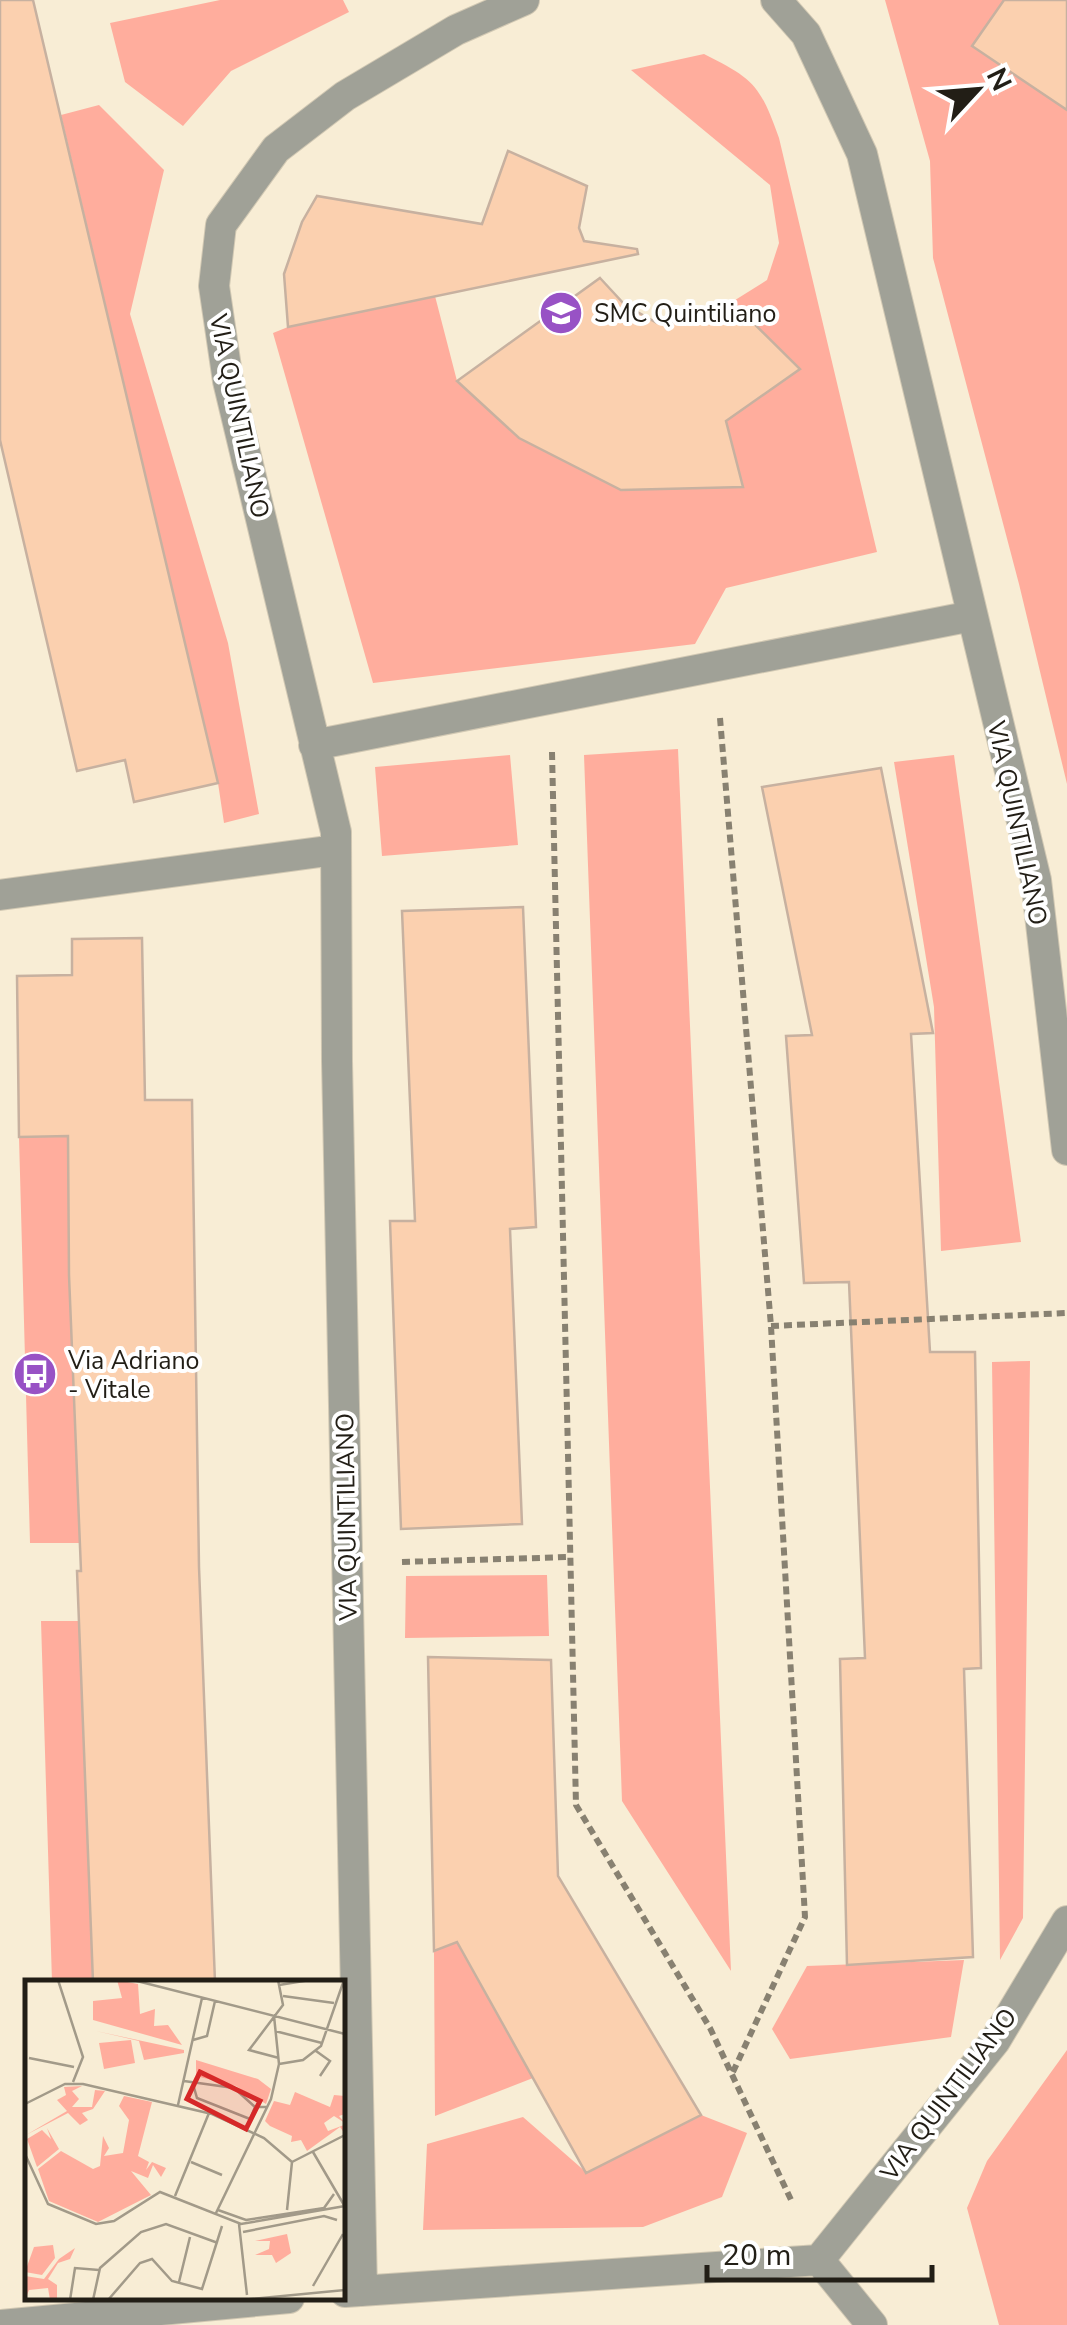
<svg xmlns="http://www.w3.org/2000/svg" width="1067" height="2325" font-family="'Nunito Sans',sans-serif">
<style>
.green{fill:#ffad9d}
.building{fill:#fbd0af;stroke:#c7b1a0;stroke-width:2.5}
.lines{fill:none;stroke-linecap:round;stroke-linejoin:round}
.minor-casing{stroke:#d1c8b3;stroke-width:32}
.path{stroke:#888171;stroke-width:6;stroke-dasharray:8 5;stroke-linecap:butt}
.minor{stroke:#a0a197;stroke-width:30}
.labels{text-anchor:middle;stroke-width:8;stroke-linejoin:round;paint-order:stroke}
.poi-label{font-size:25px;fill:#221e16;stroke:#fff;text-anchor:start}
.street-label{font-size:25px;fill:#221e16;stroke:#fff}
.inset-road{fill:none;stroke:#a29a89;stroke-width:2.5}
.view{fill:#d62828;fill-opacity:0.15;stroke:#d62828;stroke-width:5}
.inset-edge{fill:none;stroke:#221e16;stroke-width:5}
</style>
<rect width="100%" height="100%" fill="#f8edd5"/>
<path class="green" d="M220 0H343L349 12 231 71 183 126 125 82 110 23Z
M885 0H1004L973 46 1067 110V784L1019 584 933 258 930 161Z
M704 54C754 79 760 85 779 138L877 552 726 588 695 644 373 683 273 333 288 327 435 296 457 381 519 438 726 421 800 369 732 302 767 280 779 243 770 185 631 70Z
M99 105 164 170 130 314 228 643 259 814 224 823 218 783 61 115Z
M678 749 731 1971 622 1801 584 755Z
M510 755 518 845 382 856 375 767Z
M954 755 1021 1242 941 1251 934 1007 894 762Z
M68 1136 69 1275 80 1543H30L19 1137Z
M1030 1361 1023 1918 1000 1960 992 1362Z
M547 1575 549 1636 405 1638 406 1576Z
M41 1621H79L93 1982H52Z
M457 1942 533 2078 435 2116 434 1951Z
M964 1960 951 2037 790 2059 772 2029 807 1966Z
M1067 2050V2325H999L967 2208 987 2161Z
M701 2115 747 2133 722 2197 643 2227 423 2230 427 2144 523 2117 587 2173Z"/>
<path class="building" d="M0 0H33L218 783 134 802 125 760 77 771 0 440Z
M1004 0H1067V110L972 46Z
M508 151 587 186 579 228 584 241 637 249 638 254 288 327 284 274 302 222 317 196 482 224Z
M600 278 625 305 657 323 682 321 732 302 800 369 726 421 743 487 621 490 519 438 457 381Z
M881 768 933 1033 911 1034 930 1352H975L981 1668 964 1669 973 1957 847 1965 840 1659 865 1658 849 1282 804 1283 786 1036 812 1035 762 787Z
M523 907 536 1227 510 1229 522 1524 401 1529 390 1221H415L402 911Z
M142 938 145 1100H192L199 1567 215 1982H93L77 1571H81L69 1275 68 1136 19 1137 17 976 72 975V939Z
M428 1657 551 1660 558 1876 701 2115 586 2173 457 1942 434 1951Z"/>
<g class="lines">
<g class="minor-casing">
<path id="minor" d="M776 0 806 34 862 154 1036 880 1067 1150
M314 745 972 616
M0 895 335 850
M819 2260 995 2041 1067 1921
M362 2291 337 1061 336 832 228 381 214 286 221 225 276 149 345 96 456 30 524 0
M345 2292 819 2260 872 2325
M0 2325 289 2298"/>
</g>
<path class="path" d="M720 718 771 1326 805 1917 732 2074
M552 752 576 1805 710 2028 793 2204
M771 1326 1067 1313
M402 1562 570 1557"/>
<use href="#minor" class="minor"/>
</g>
<defs>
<g id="school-disc" transform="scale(2.25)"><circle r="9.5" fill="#9852c5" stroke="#fff"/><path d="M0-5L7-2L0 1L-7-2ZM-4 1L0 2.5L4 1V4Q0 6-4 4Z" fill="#fff"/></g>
<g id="bus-disc" transform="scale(2.25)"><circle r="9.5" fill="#9852c5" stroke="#fff"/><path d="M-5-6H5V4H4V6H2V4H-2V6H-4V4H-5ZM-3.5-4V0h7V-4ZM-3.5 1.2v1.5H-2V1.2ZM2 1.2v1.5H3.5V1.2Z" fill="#fff"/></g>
</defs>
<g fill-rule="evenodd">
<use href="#school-disc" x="561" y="313"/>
<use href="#bus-disc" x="35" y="1374"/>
</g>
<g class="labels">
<g class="poi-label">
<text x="594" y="322">SMC Quintiliano</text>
<text x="68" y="1369">Via Adriano<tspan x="68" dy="29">- Vitale</tspan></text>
</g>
<g class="street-label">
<text transform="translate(240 416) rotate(78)" y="9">VIA QUINTILIANO</text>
<text transform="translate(1018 823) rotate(78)" y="9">VIA QUINTILIANO</text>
<text transform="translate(346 1517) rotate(-91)" y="9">VIA QUINTILIANO</text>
<text transform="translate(948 2094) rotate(-53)" y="9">VIA QUINTILIANO</text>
</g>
</g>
<g transform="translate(25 1980)">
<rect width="320" height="320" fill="#f8edd5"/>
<path d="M92 0 113 4 115 34 130 29 129 46 143 45 157 65 68 40V21L97 18ZM71 51 159 70V73L119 80 114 61ZM106 60 110 83 79 89 74 63ZM171 80 233 99 246 109 241 124 211 106 171 96ZM57 106 47 111 54 119 47 127H67L70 110 80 111 68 129 57 133 63 140 55 145 43 133 1 155 42 131 32 120 41 115 39 107ZM270 112 305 127 309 115 320 116V134L314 136 320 143 309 136 299 143 303 151 319 145 320 154 315 147 282 171 276 160 266 162 267 156 245 146 240 141 249 121 265 125ZM99 116 127 122 113 176 124 182 121 190 127 182 141 188 136 197 128 185 123 198 106 191 126 215 73 242 24 221 13 189 36 171 68 189 75 186 78 156 84 168 79 176 98 173 104 140 94 126ZM22 148 34 169 12 187 2 159 17 150 26 159ZM262 254 266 273 251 283 247 275H230L244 269 245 261H230ZM28 265 30 278 17 295 0 292 9 267ZM50 268 45 279 33 283 23 299 32 305V320H25L23 308 4 310 0 320V296L19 299 34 279Z" fill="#ffad9d"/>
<path class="inset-road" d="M33 0 58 77 48 102M108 0 320 54M253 0 258 25 224 70 254 78M254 5 285 0M258 16 309 23M250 51 297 63M168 60 182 56 190 21M291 71 305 81 295 96M4 78 49 87M254 84 278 80 296 66 319 0M159 101 209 108 230 127M168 104 172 118 225 139M0 124 40 104H58L187 134 239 158 267 182M153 125 177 18M221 149 230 127H243M288 172 319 225M0 174 23 224 71 244 89 241 135 212 216 244 320 226M166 182 197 195M267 182 320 155M150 216 184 133M193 230 221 240 299 228 309 214M262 230 267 182M191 233 246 119 254 84 249 36M214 244 222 315M218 252 299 236 312 240M154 302 165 257M288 306 318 254M45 320 50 288 74 290M68 320 75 288 116 252 141 244 193 263M83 320 115 283 127 279 147 301 177 309 197 246M216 320 320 310"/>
<path class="view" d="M175 92 235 121 221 149 162 119Z"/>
<rect width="320" height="320" class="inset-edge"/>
</g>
<g transform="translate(977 90) rotate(64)" stroke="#ffffff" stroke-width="8" paint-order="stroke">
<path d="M0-8L18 38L0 25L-18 38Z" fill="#221e16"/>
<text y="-15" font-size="28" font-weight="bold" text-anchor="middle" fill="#221e16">N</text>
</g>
<path d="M707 2265v15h225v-15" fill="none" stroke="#221e16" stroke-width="5"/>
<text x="722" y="2265" font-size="30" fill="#221e16" stroke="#ffffff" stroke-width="8" paint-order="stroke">20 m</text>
</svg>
